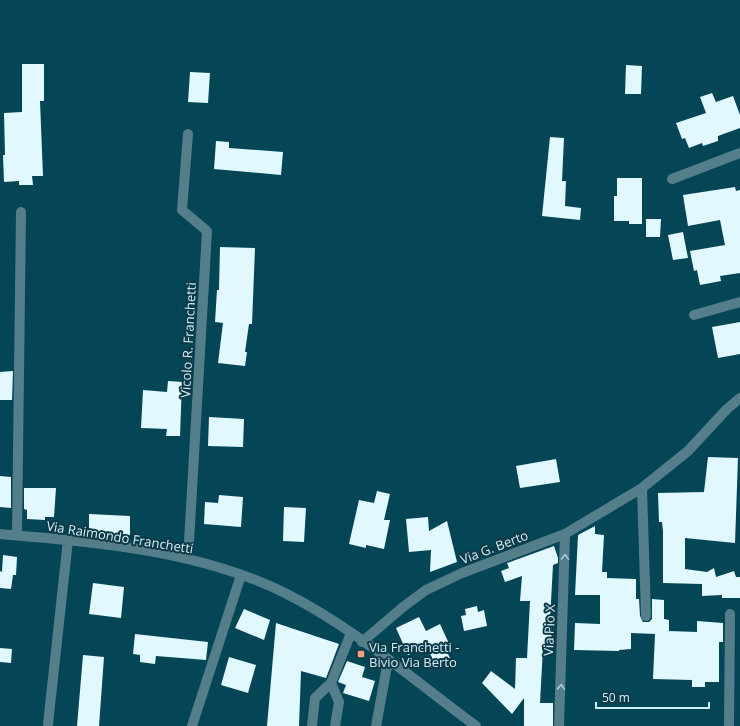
<svg xmlns="http://www.w3.org/2000/svg" width="740" height="726" font-family="'Open Sans',sans-serif">
<style>
.building{fill:#e1f8ff}
.lines{fill:none;stroke-linecap:round;stroke-linejoin:round}
.minor{stroke:#557e8b;stroke-width:10}
.oneway{stroke:#acccd7}
.poi-dot{fill:#f39f83;stroke:#0d3a47;stroke-width:1.5}
.labels{text-anchor:middle;stroke-width:4;stroke-linejoin:round;paint-order:stroke}
.street-label{font-size:13px;fill:#d1eef7;stroke:#0d3a47}
.poi-label{font-size:13px;fill:#d1eef7;stroke:#0d3a47;text-anchor:start}
</style>
<rect width="100%" height="100%" fill="#044656"/>
<path class="building" d="M22 64H44V101H40L43 176H32L33 185H19V181L4 182 3 155H5L4 113 22 112Z
M626 65 642 66 641 94H625Z
M190 72 210 73 208 103 188 102Z
M712 93 716 102 733 96 740 115V128L718 136V141L703 146 702 143 689 148 685 138 682 139 676 123 706 113 700 97Z
M550 137 564 138 562 181H566L565 206 581 208 580 220 542 216Z
M216 141 229 142V148L283 152 281 175 214 169Z
M617 178H642V224H629V221H614V196H617Z
M735 187 736 191 740 190V273L720 276 721 281 700 285 697 270 694 271 690 251 725 245 720 220 688 226 683 195Z
M646 219H661L660 237H646Z
M683 232 688 258 673 260 668 235Z
M220 247 255 248 252 324H249L245 352H247L245 366 218 363 223 323 215 322 217 290H219Z
M740 322V354L718 358 712 327Z
M13 371 12 400H0V372Z
M168 381 182 382 180 436H166L167 429 141 428 143 390 167 392Z
M209 417 244 419 243 447 208 446Z
M708 457 738 458 735 543 685 538V569L707 572 714 568 716 577 734 571 736 577H740V598H722V595L702 596V584L663 583V531L662 522H659L658 493 704 492Z
M556 459 560 482 520 488 516 466Z
M0 476 11 477V508L0 507Z
M24 488H56L54 517H45V520L27 519V510L24 509Z
M377 491 390 494 384 520H390L384 549 366 545V548L349 544 359 500 374 503Z
M219 495 243 497 241 527 204 524 205 502 218 503Z
M284 507 306 508 304 542 283 541Z
M89 514 130 516V535L89 533Z
M428 517 429 531 447 521 457 562 430 572 431 550 409 552 406 519Z
M595 526V534L604 535 602 572H607V578L636 579V599H639L640 616 643 622H649L652 619V599L664 600V619L669 620V631L697 632V621L723 623V642H719V682H705V687H692V680L653 679 655 634 631 633V649L619 650V651L574 650 575 623 600 624V595H575L578 535Z
M554 546 558 558V563L553 565 550 620H552L551 648 543 647 540 703H553V726H524V698L512 714 482 683 491 671 515 689 516 658H527L530 601H520L522 576 505 582 501 571 509 568 507 563Z
M3 555 17 557 16 575H13L11 589 0 588V571L2 572Z
M93 583 124 587 121 618 89 614Z
M477 606 478 612 484 610 487 626 464 631 461 616 466 615 465 609Z
M244 609 270 620 264 640 235 628Z
M419 617 426 631 440 624 451 648 446 650 450 658 435 664 427 647 408 655 396 628Z
M276 623 339 644 326 678 301 671 299 726H267Z
M135 634 208 642 206 660 156 656 155 664 140 662V655L133 654Z
M0 648 12 649 11 663 0 662Z
M83 655 104 657 99 726H77Z
M229 657 256 665 248 693 221 685Z
M347 661 365 667 362 677 375 681 369 701 343 693 346 685 338 682Z"/>
<g class="lines">
<path class="minor" d="M672 179 740 153
M694 315 740 302
M642 488 646 616
M0 534C95 542 198 550 285 593 353 627 415 681 476 726
M17 535 21 212
M188 559 207 231 182 210 188 134
M362 642 403 607 426 590 462 573 565 534 642 488 688 451 727 409 740 398
M331 683 339 702 335 726
M48 724 68 540
M192 726 241 575
M312 726 315 698 331 683 351 633
M376 726 388 661
M559 726 565 534
M729 726 730 614"/>
</g>
<defs><path id="oneway-chevron" d="M-2-3.5L2.5 0L-2 3.5" fill="none" stroke-width="1.6" stroke-linecap="round" stroke-linejoin="round"/></defs>
<g class="oneway">
<use href="#oneway-chevron" transform="translate(565 557) rotate(-88)"/>
<use href="#oneway-chevron" transform="translate(561 687) rotate(-88)"/>
</g>
<rect class="poi-dot" x="357" y="650" width="8" height="8" rx="2"/>
<g class="labels">
<g class="street-label">
<text transform="translate(188 340) rotate(-87)" y="5">Vicolo R. Franchetti</text>
<text transform="translate(120 537) rotate(9)" y="5">Via Raimondo Franchetti</text>
<text transform="translate(494 547) rotate(-21)" y="5">Via G. Berto</text>
<text transform="translate(549 630) rotate(-88)" y="5">Via Pio X</text>
</g>
<g class="poi-label">
<text x="369" y="652">Via Franchetti -<tspan x="369" dy="15">Bivio Via Berto</tspan></text>
</g>
</g>
<path d="M596 702v6h113v-6" fill="none" stroke="#d1eef7" stroke-width="2"/>
<text x="602" y="702" font-size="12" fill="#d1eef7" stroke="#0d3a47" stroke-width="3" paint-order="stroke">50 m</text>
</svg>
